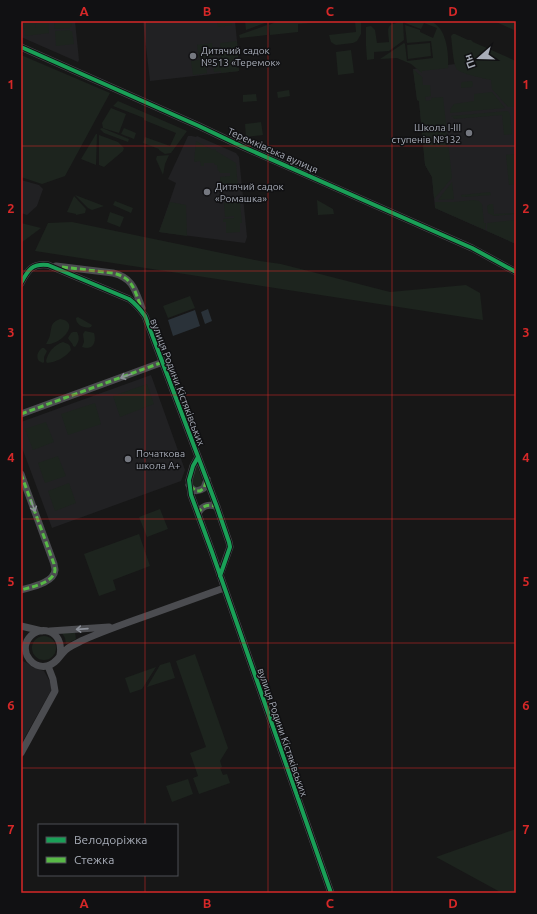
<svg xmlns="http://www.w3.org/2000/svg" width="537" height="914" font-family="Ubuntu,sans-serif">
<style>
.built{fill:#212123}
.green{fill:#1d241e}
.water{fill:#2a3239}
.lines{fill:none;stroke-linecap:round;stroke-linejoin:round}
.minor{stroke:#4b4c50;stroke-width:7}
.quiet{stroke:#58b947;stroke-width:3;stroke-dasharray:6 3;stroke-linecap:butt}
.cycleway-casing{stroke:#111113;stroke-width:6}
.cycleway{stroke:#1a9f57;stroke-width:4}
.oneway{stroke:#8c9099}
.grid{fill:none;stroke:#d62828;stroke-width:1;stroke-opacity:0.55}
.poi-dot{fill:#757880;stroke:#111113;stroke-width:1.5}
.labels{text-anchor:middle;stroke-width:3;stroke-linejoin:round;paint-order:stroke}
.poi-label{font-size:10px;fill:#a8adb8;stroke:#111113;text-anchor:start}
.street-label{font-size:10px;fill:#a8adb8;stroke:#111113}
.neatline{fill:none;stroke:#d62828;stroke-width:1.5}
.grid-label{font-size:13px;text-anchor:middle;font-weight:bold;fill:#d62828}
</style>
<rect width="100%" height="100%" fill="#171717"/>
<path class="built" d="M21 21H75L79 60 78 62 21 37Z
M143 21H235L237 41 239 71 150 81Z
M464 63 516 87V244L435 208 432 177 425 165 419 101 417 100 413 69Z
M188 136H192L196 137 197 136 236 153 239 157 247 237 245 243 159 232 176 183 168 179Z
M21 180 39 185 43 189 37 206 27 215 21 213Z
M151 375 185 470 181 481 52 528 21 445V422Z
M21 660 27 663 32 667 44 671 53 687 21 744Z"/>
<path class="green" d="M23 21H35L36 28 37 27 36 21H48L49 33 25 36Z
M54 21H71L72 26 70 27V28L55 29Z
M217 21H232V25L218 27Z
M245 21H270L246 30Z
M278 21H324V22L298 24V32L270 35 269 25Z
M355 21H361V34L357 41 353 43 336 45 334 44 331 42 329 35 356 32Z
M414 21C419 21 425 20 430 21 447 27 449 54 448 68L422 71V73L411 64 397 58 380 59 404 43 405 44 407 61 433 58 431 41 407 43 405 25 420 30V32L433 38 437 28 424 23 421 29 405 23V22Z
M494 21H516V31Z
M403 22 404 40 389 51 374 52V59L367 60 366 46V27L371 26 375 30 377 43 389 42C388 27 385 24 403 22Z
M267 25V35L240 38 239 35Z
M70 30V31H72L74 44 56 46 55 31Z
M453 34H455L468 40H471L473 42 516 61V107H508L492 89 491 80C484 78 459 74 456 68 453 62 452 43 451 36Z
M237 41 239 71 221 73V71L214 72 213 59 221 58 220 43Z
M212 43 213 57 199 58 197 45Z
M430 43 431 56 408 59 407 45Z
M351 50 354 73 338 75 336 52Z
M21 55 110 93 65 176 42 184 21 177Z
M205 59 207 73 193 75 191 61Z
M413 69 422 77 423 85H430L431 96 425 97 426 101 431 100V98L443 97 452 178 434 199 432 177 425 165 419 101 417 100Z
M472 81 473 84 472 87 461 88V84L462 82Z
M289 90 290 96 278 98 277 92Z
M492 92 505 108 450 113 451 108 454 104 474 101V94Z
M256 94 257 101 243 102V95Z
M118 101 187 131 171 153 165 154 159 150V149L143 143 145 137 170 146 176 133 144 120V118L113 106Z
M111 108 126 114 119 133 103 128 102 123Z
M507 111 509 112 510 115 512 134 504 135 502 115 454 119 453 117H451V116Z
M261 122 263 135 246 137 245 124Z
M102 128 129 139 128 142 104 133 100 129Z
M124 128 136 133 134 139 121 134Z
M96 134H97L96 165 81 159Z
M99 135 118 142 124 148 123 151 104 167 99 165Z
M196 141 213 150 216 149V151L236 163 238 190 221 191 220 177 230 176V173H220L219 171H218L217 165H215L214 163H204V166H201L200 161 194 162Z
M516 154V184L509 185 506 155Z
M169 155 165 164 163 175 156 159 157 156Z
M452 182 454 199 438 200Z
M490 192 491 195 465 197H462L461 195Z
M75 195 104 206 92 210 88 208Z
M74 196 86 209 85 213 76 215V214L67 212Z
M317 200 333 209 334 214 318 215Z
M474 200 479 201 482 204 484 223H486L485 230 435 208V202H454Z
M115 201 133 208 131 213 113 205Z
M240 201 242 223H240V232L226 233V222H223V219L234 218V216L225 217 224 203Z
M170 202 186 205 187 236 159 232Z
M490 204H493L494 214 516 213V214L494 216 488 213 487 206Z
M110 212 124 217 120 227 107 222Z
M516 220V244L487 231V223Z
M72 222 260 261 281 264 390 292 466 285 480 293 483 320 35 251 48 223Z
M21 223 41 228 21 243Z
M190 296 195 308 168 318 163 306Z
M78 317 92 325 91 327C84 329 76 325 76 318Z
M60 319C82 322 60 346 46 344 47 342 49 339 50 335 52 327 50 323 60 319Z
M85 331 94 333C97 343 92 351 82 347L84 342 83 334Z
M73 332H77C80 338 79 342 75 347L73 346C73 343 69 341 68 338L71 333Z
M63 342 68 344 70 346 71 350C65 358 56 362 47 363L46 361C48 352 54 345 63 342Z
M42 348H44L47 351 44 357V362L43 363 39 361C36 357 37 352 42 348Z
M147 384 154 404 120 417 113 396Z
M95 403 101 424 68 435 61 414Z
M46 422 54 442 33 450 25 429Z
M58 456 66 476 45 483 38 463Z
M197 465 203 483 199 489C185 484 193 474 197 465Z
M69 483 76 503 55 511 48 491Z
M160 509 168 529 147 537 139 517Z
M139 534 150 566 113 580 116 590 99 596 84 554Z
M75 632 76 639 66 644 65 638 62 633Z
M32 648a12 12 0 1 1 24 0a12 12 0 1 1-24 0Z
M195 654 228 748 220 761 222 767 220 768 223 775 227 774 230 783 199 794 193 778 198 776 190 753 206 747 176 661Z
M170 662 175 678 147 687 160 665Z
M156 667 142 689 130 693 125 678Z
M188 779 193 794 172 802 166 786Z
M516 829V893H502L436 857Z"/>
<path class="water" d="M208 309 212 321 205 324 201 312Z
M195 310 200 326 173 336 168 320Z"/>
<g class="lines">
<path class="minor" d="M21 47 199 126 241 146 472 248 516 272
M56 266 113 273C133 278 135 290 142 308
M21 283C28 270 32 263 48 265L129 299C136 304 140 309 145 316L217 507 229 542 230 547 220 575
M21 414 163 362
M198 457 193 466 189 480 191 495 212 552 331 893
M21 474 54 564C54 566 55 568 55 570 54 583 31 587 21 590
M189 485C193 492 198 492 204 488L207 479
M198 514C201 506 209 503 217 507
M21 626 42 631
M50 631 109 627
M60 655C65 630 37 622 27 641 21 654 33 669 47 666 57 664 60 654 67 649 71 646 76 644 81 641 103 631 126 623 149 615 174 606 199 597 224 588
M21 753 55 691 53 679 48 666"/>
<path class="quiet" d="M62 267 113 273C133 278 134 289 141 307
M21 414 163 362
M21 474 54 564C54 566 55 568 55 570 54 583 31 587 21 590
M190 486 196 491H200L204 488 207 479
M198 514C201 506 209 503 217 507"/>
<g class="cycleway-casing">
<path id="cycleway" d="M21 47 199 126 241 146 472 248 516 272
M21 283C28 270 32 263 48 265L129 299C136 304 140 309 145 316L217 507 229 542 230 547 220 576
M198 457 193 466 189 480 191 495 212 552 331 893"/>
</g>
<use href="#cycleway" class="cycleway"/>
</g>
<defs><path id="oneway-shaft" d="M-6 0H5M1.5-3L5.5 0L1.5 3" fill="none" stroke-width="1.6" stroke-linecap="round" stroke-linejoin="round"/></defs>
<g class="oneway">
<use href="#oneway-shaft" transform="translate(126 376) rotate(160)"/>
<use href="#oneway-shaft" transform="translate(33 506) rotate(70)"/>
<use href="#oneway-shaft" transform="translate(82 629) rotate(176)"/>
</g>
<path class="grid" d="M145 21V825M268 21V893M392 21V893M21 146H516M21 271H516M21 395H516M21 519H516M21 643H516M21 768H516M145 875V893"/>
<g class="poi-dot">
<circle cx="193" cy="56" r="4"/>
<circle cx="469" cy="133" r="4"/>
<circle cx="207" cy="192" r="4"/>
<circle cx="128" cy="459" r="4"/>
</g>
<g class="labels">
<g class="poi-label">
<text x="201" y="54">Дитячий садок<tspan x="201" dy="12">№513 «Теремок»</tspan></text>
<text x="461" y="131" text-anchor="end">Школа І-ІІІ<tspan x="461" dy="12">ступенів №132</tspan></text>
<text x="215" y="190">Дитячий садок<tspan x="215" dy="12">«Ромашка»</tspan></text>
<text x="136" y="457">Початкова<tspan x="136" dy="12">школа А+</tspan></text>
</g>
<g class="street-label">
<text transform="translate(273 150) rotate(24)" y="4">Теремківська вулиця</text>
<text transform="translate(178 382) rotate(69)" y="4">вулиця Родини Кістяківських</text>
<text transform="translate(283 732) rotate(71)" y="4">вулиця Родини Кістяківських</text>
</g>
</g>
<rect width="537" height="914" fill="none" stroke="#111113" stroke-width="44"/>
<rect x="38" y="824" width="140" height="52" fill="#111113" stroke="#4d4f55"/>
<rect x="46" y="837" width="20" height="6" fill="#1a9f57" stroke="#4d4f55"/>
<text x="74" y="844" font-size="12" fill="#a8adb8">Велодоріжка</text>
<rect x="46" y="857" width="20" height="6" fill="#58b947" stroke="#4d4f55"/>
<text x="74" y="864" font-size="12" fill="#a8adb8">Стежка</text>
<g transform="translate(479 58) rotate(250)" stroke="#111113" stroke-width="3" paint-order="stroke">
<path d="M0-3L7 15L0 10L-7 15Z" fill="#a8adb8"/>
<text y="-6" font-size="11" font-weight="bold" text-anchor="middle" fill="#a8adb8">Пн</text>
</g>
<rect x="22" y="22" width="493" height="870" class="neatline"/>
<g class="grid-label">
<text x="84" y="16">A</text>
<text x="207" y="16">B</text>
<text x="330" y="16">C</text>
<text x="453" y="16">D</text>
<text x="11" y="89">1</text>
<text x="526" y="89">1</text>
<text x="11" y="213">2</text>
<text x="526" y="213">2</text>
<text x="11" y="337">3</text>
<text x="526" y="337">3</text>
<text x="11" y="462">4</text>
<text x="526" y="462">4</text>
<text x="11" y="586">5</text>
<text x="526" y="586">5</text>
<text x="11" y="710">6</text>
<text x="526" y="710">6</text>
<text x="11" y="834">7</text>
<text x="526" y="834">7</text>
<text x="84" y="908">A</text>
<text x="207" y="908">B</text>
<text x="330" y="908">C</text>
<text x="453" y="908">D</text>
</g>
</svg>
